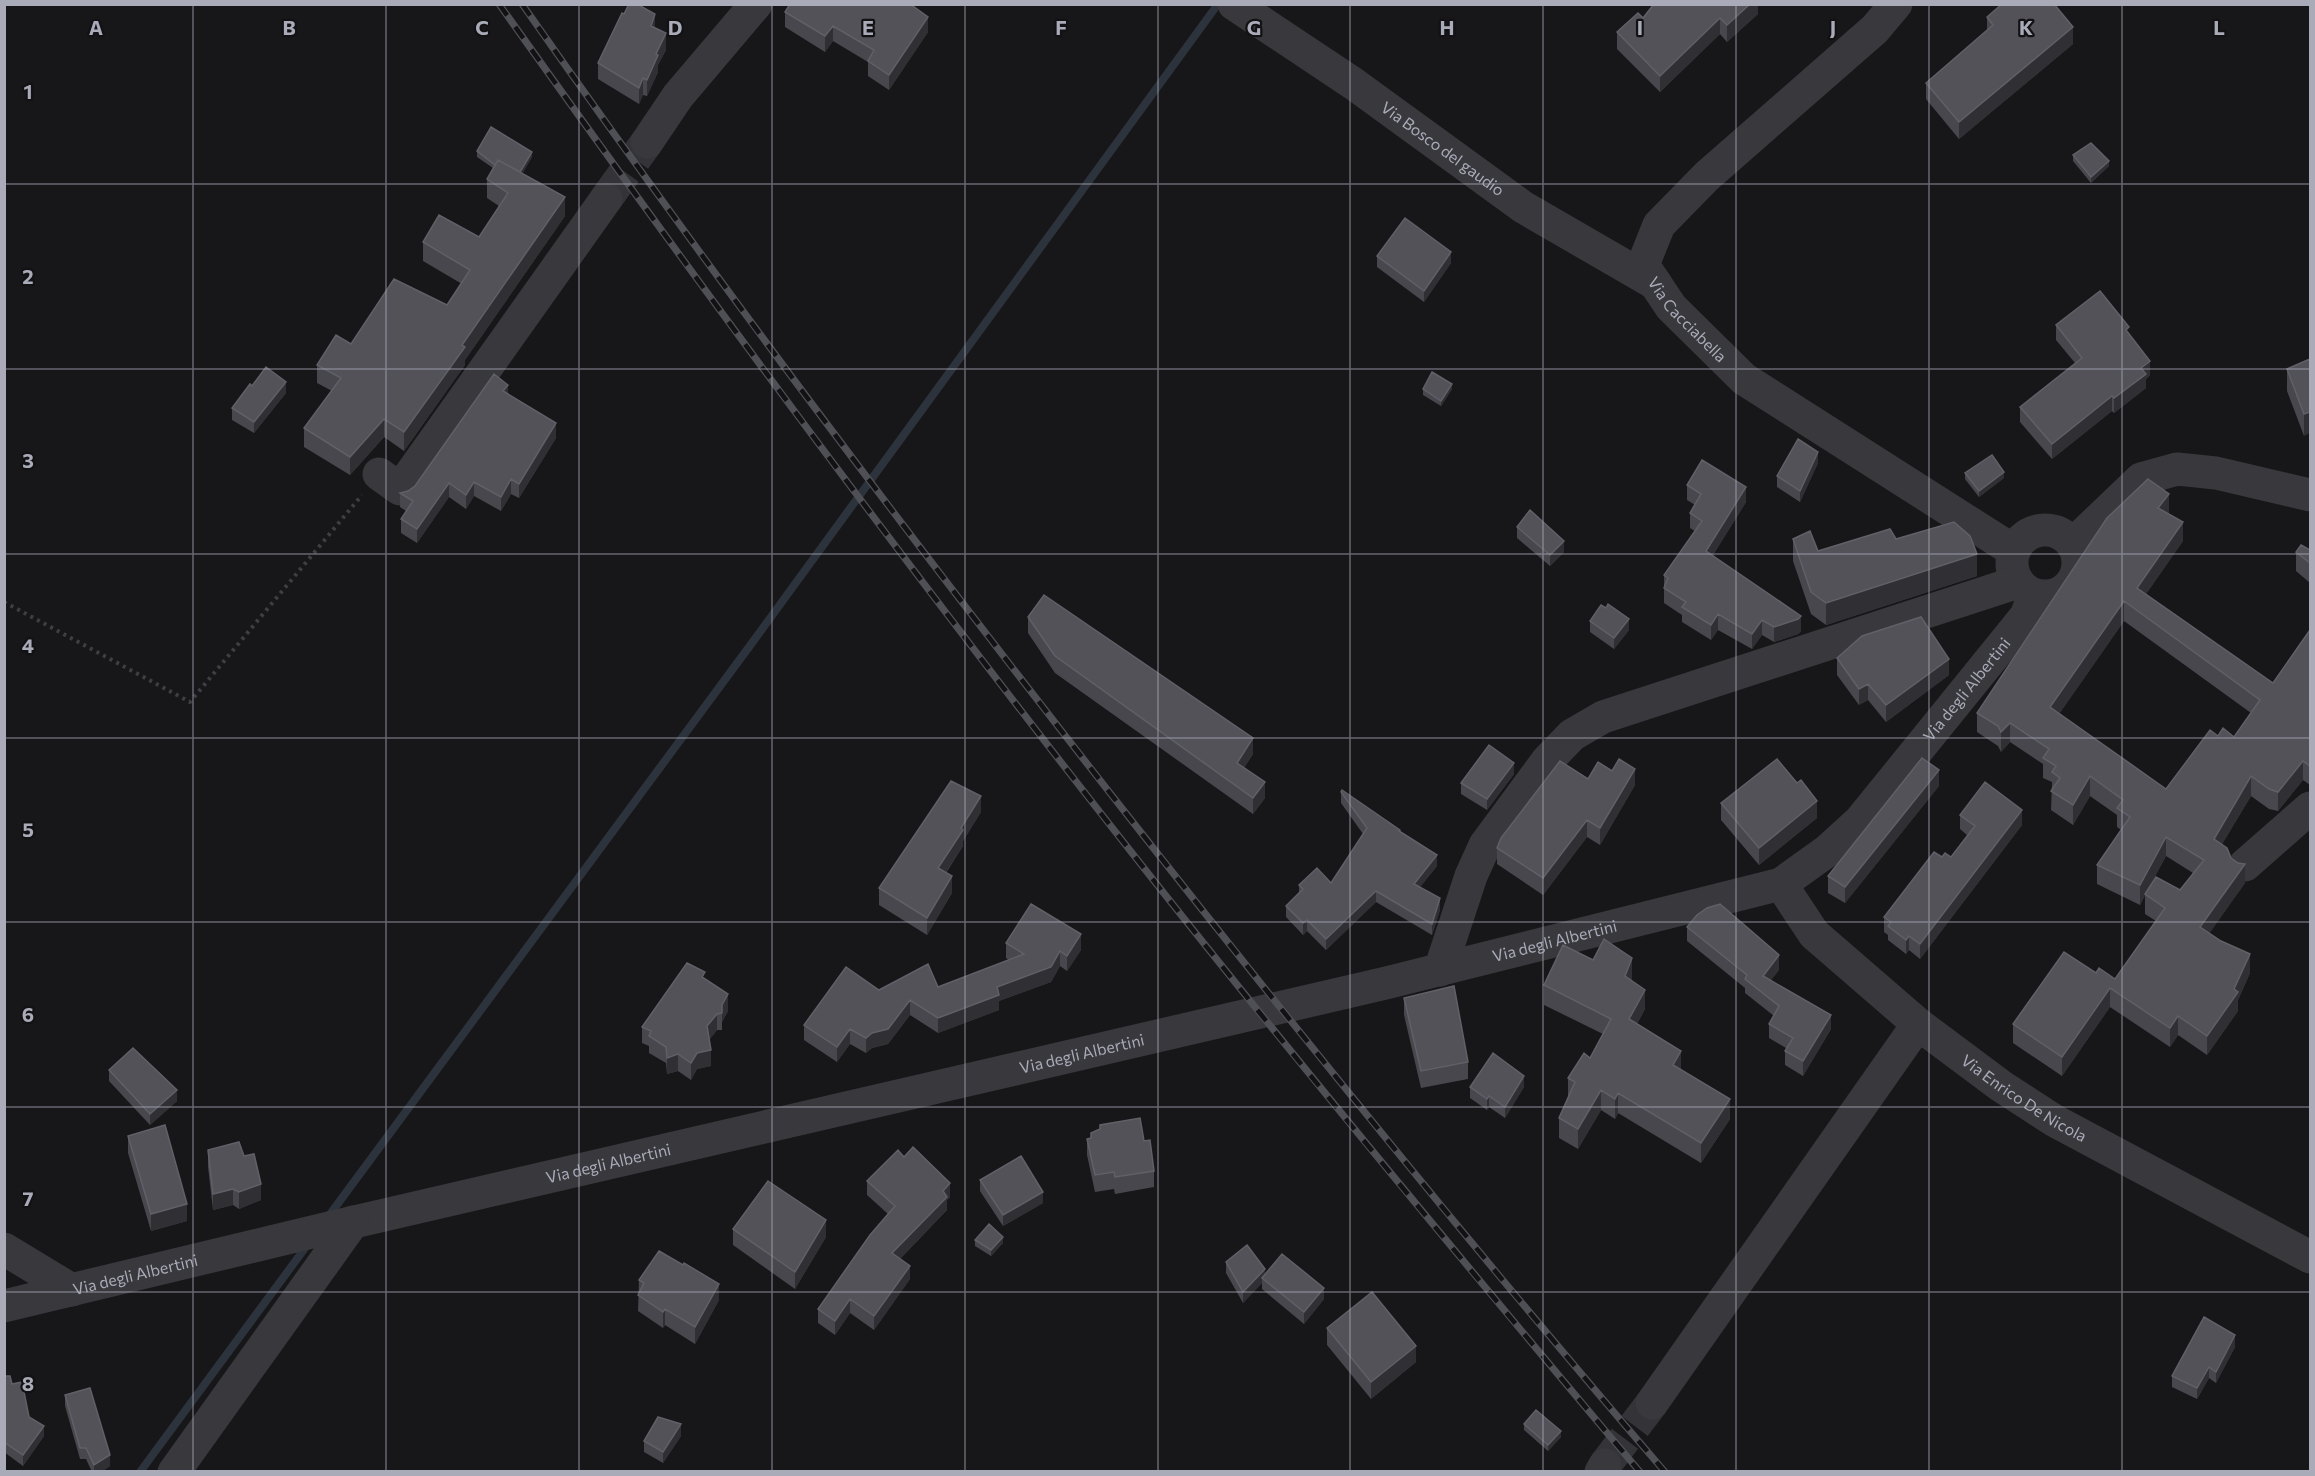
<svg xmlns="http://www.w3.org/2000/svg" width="2315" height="1476" font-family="Commissioner,sans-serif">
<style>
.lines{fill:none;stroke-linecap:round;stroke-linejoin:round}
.stream{stroke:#2d333c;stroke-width:8}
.minor-tunnel{stroke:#343438;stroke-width:33;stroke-dasharray:33 16;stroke-linecap:butt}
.path{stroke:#3e3e44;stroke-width:4;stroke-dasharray:3 4.5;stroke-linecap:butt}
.minor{stroke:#38383d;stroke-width:33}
.rail-casing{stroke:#4f4f56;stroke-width:7}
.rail{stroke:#121113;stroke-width:4.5;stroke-dasharray:14;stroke-linecap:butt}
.wall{fill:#48474d;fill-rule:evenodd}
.shaded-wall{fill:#302f33}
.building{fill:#535259;stroke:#606068;stroke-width:1.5;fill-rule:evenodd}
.grid{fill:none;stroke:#a9abb8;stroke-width:1.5;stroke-opacity:0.55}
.labels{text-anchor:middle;stroke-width:4.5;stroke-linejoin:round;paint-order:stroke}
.street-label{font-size:16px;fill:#a9abb8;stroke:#121113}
.grid-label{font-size:20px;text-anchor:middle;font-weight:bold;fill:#a9abb8;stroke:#121113;stroke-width:4.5;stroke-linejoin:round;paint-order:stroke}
</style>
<rect width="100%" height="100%" fill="#171618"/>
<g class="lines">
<path class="stream" d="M328 1217 749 647 1218 4
M140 1472 308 1244"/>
<path class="minor-tunnel" d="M606 199 647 142
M1605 1465 1652 1403"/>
<path class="path" d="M4 602 190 702 362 495"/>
<g class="minor">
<path id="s1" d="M1234 4 1354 84 1523 207 1656 284"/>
<path id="s2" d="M1896 4 1875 29 1707 176 1659 225 1643 265 1671 307 1744 379 2014 551"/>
<path d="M647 142 678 96 756 4"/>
<path d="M379 474 400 489 606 199"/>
<circle cx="2045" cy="563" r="33"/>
<path d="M2073 544 2141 479 2177 469 2216 473 2310 495"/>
<path d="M2245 865 2310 808"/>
<path id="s3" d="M1781 884 1814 934 1918 1024 2001 1086 2055 1121 2310 1257"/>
<path d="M1440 970 1471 876 1485 845 1547 761 1572 735 1603 717 2018 582"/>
<path d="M4 1249 72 1290"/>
<path id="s4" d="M4 1306 337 1226 1386 983 1781 884 1827 851 1860 821 2026 616 2034 595"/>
<path d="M1652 1403 1918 1024"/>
<path d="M174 1472 353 1222"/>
<path d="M1601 1472 1605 1465"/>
</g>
<g class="rail-casing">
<path id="rail" d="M499 4C705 294 916 579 1136 858 1300 1066 1469 1269 1640 1472
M522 4C717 282 922 554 1132 821 1305 1041 1482 1259 1665 1472"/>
</g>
<use href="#rail" class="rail"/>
</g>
<path class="wall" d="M788 4H910L928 32 889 90 868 76V62L833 41 825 52 785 27V12L788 8Z
M1758 4V14L1727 42 1720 34 1660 92 1617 49V32L1643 18Z
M1987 17 2073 44 1959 139 1926 99V83L1987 30Z
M655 28 666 50 658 65V72L647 96 643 95 639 104 598 79V63Z
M477 151 532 157 522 174 565 216 465 360V365L404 451 384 437 350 475 304 447V428L332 391 317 383V365L351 344 447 305 462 284 423 261V242L479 237 499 206 487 198V179L493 168 477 157Z
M2073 155 2109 166 2091 183 2073 161Z
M1377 256 1451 263 1424 302 1377 267Z
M2056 325 2129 334 2150 375 2146 379V388L2114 413 2112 411 2052 459 2020 422V407L2075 363 2056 340Z
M2310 359 2304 436 2287 391V369Z
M252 386 286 393 254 433 232 420V408Z
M1423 389H1452L1441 406 1423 395Z
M508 394 556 438 519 498 511 494 501 511 474 496 466 509 449 497 417 543 401 533V519L406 511 400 507V493L408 491 415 486Z
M1818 463 1800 502 1777 487V476Z
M1965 473 2004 478 1979 497 1965 479Z
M1687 485 1746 502 1713 555 1801 631 1798 634 1774 642 1762 635 1752 649 1718 630 1711 640 1682 622V615L1664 603V575L1695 531 1690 528V513L1695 505 1687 500Z
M2168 514 2183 541 2146 594 2273 683 2310 630V785L2303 780 2278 811 2269 809 2251 796 2222 844 2231 858 2245 883 2209 933 2250 973 2238 1000V1011L2207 1055 2178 1035 2170 1047 2110 1007 2062 1076 2013 1043V1024L2096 973 2115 979 2156 921 2145 914V895L2140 905 2097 884V865L2121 830 2117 827V815L2090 796 2073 825 2051 810 2052 782 2043 778V764L2010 742 2001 752 1998 746 1977 732V713ZM2124 621 2251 713 2234 737 2166 789 2059 714ZM2166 856 2193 873 2180 890 2147 891Z
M1517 527 1564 552 1550 566 1517 538Z
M1793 539 1818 551 1896 539 1977 576 1826 625 1811 614 1793 561Z
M2310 550V583L2296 571V552Z
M1028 617 1253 754 1244 768 1265 798 1253 814 1055 673 1028 633Z
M1590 621 1629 630 1614 649 1590 632Z
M1837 658 1949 675 1886 722 1868 700 1859 705 1837 675Z
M1514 774 1487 810 1461 794V783Z
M1588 779 1635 785 1600 845 1587 837 1543 895 1497 864V848Z
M1797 783 1817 818 1759 865 1721 820V803Z
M1939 786 1845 903 1828 893V876Z
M1341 792 1400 832 1437 866 1420 887 1440 910 1432 935 1376 902 1326 950 1307 931 1303 935 1286 917V906L1299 893V885L1331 883 1363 834 1341 803Z
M981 812 963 841V846L946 873 952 893 927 935 879 905V888Z
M1960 815 2022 825 1920 959 1909 950 1906 954 1888 940V935L1884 932V917L1951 857 1967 835 1960 829Z
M1687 927 1779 970 1771 980 1831 1029 1803 1076 1785 1065V1051L1786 1048 1769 1038V1024L1774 1016 1745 993V988L1687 941Z
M1006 943 1081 950 1067 971 1060 966 1051 982 999 1001V1010L938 1033 910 1015 888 1044 872 1048 866 1053 850 1044 837 1062 804 1040V1025L879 990 938 987 1009 960 1006 958Z
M1632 978 1631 981 1645 1009 1637 1024 1730 1119 1701 1163 1618 1113 1615 1119 1601 1110 1578 1149 1559 1138V1118L1568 1097V1078L1590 1058 1603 1034 1544 1005V985Z
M705 979 728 1011 722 1022V1030H717L709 1040 711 1066 697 1069 691 1080 678 1071 667 1074 666 1063 649 1053V1046L642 1043V1027Z
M1404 998 1468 1062V1079L1421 1088 1404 1015Z
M109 1070 177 1101 150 1125 109 1081Z
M1470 1087H1524L1505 1118 1489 1107 1487 1110 1470 1098Z
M1091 1133 1144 1141 1154 1171V1187L1115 1194 1114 1189 1095 1192 1087 1155V1139L1091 1138Z
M128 1136 187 1221 151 1231 128 1153Z
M208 1150 261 1200 239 1209 233 1205 213 1210 208 1167Z
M980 1180 1043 1203 1003 1226 980 1191Z
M867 1181 950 1197 947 1200V1210L900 1259 910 1279 874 1330 850 1313 835 1335 818 1323V1309L888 1214 867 1195Z
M733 1229 826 1237 795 1289 733 1245Z
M975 1240 1003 1243 991 1256 975 1246Z
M1226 1262 1265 1275 1324 1299 1304 1324 1262 1289V1283L1243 1303 1226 1273Z
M639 1280 719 1300 695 1344 665 1325 663 1328 638 1311Z
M1327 1328 1416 1362 1371 1399 1327 1345Z
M2235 1347 2216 1383 2209 1378 2197 1399 2172 1387V1376Z
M4 1376 12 1384 29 1417 44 1436 23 1466 4 1452Z
M65 1395 110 1466 101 1472H92L86 1459H80L65 1406Z
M1524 1424 1561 1437 1548 1451 1524 1430Z
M681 1436 663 1463 644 1452V1441Z"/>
<path class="shaded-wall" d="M1750 4H1758V14L1727 42V25Z
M655 14V30L651 26Z
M928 17V32L889 90V75Z
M1720 18V34L1660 92V76Z
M833 26V41L825 52V36Z
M2073 27V44L1959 139V122Z
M666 33V50L658 65V72L647 96V80L656 54Z
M643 78V95L639 104V88Z
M532 152V157L515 185V179Z
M2109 161V166L2091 183V177Z
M565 197V216L465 360V365L404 451V432L462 345Z
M1451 252V263L1424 302V291Z
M2150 361V375L2146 379V388L2114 413V398L2141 368Z
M286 382V393L254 433V422Z
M1452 384V389L1441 406V401Z
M508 385V399L503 391Z
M2112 396V411L2052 459V444Z
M2310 412V433L2304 436V414Z
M384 419V437L350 475V457Z
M556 423V438L519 498V484Z
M1818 452V463L1800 502V491Z
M2004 472V478L1979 497V491Z
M511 479V494L501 511V497Z
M474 482V496L466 509V495Z
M449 483V497L417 543V529Z
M1746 487V502L1706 566V551Z
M2169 494V514L2158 508Z
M2183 522V541L2137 607V588Z
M1564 541V552L1550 566V555Z
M1977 554V576L1826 625V603Z
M2124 601V621L2050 727V707Z
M1718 614V630L1711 640V625Z
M1801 616V631L1798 634 1774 642V627Z
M1629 619V630L1614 649V638Z
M1762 620V635L1752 649V634Z
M1949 659V675L1886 722V705Z
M1868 684V700L1859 705V689Z
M2010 723V742L2001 752V732Z
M1253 738V754L1237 779V763Z
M2303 761V780L2278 811V792Z
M1514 763V774L1487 810V799Z
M1635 769V785L1600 845V828Z
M1939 770V786L1845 903V887Z
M2090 776V796L2073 825V805Z
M2251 776V796L2214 858V839Z
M1265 782V798L1253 814V798Z
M981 796V812L963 841V846L938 884V868Z
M1817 801V818L1759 865V848Z
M2022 810V825L1920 959V944Z
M1587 820V837L1543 895V878Z
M2166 837V856L2140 905V885Z
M1437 855V866L1414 895V884Z
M2245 864V883L2200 947V927Z
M952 876V893L927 935V918Z
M1376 891V902L1326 950V939Z
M1440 898V910L1432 935V924Z
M1307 920V931L1303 935V923Z
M1081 934V950L1067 971V956Z
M1909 936V950L1906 954V940Z
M1060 951V966L1051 982 999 1001V1010L938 1033V1018L997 987Z
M2250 954V973L2238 1000V1011L2207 1055V1036L2234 989Z
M1779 955V970L1763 990V976Z
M1632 958V978L1625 996V976Z
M2110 988V1007L2062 1076V1057Z
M1645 990V1009L1629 1039V1019Z
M728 994V1011L722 1022V1030V1005Z
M910 1000V1015L888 1044 872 1048 866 1053V1038Z
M717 1014V1030L707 1043V1026Z
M1831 1015V1029L1803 1076V1061Z
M2178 1016V1035L2170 1047V1028Z
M850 1029V1044L837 1062V1047Z
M711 1050V1066L697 1069 691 1080V1063L697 1053Z
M1681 1051V1071L1673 1065Z
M678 1054V1071L667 1074V1058Z
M1524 1076V1087L1505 1118V1107Z
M177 1090V1101L150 1125V1114Z
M1601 1090V1110L1578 1149V1129Z
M1618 1093V1113L1615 1119V1099Z
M1489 1096V1107L1487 1110V1099Z
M1730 1099V1119L1701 1163V1143Z
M950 1183V1197L947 1200V1210L892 1267V1253L943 1191Z
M261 1184V1200L239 1209V1192Z
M233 1189V1205L213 1210V1194Z
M1043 1192V1203L1003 1226V1215Z
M187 1204V1221L151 1231V1214Z
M826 1220V1237L795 1289V1272Z
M1003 1237V1243L991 1256V1250Z
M910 1266V1279L874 1330V1316Z
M1265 1269V1280L1262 1278V1283L1243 1303V1292Z
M719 1284V1300L695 1344V1327Z
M1324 1288V1299L1304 1324V1312Z
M850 1299V1313L835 1335V1321Z
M665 1309V1325L663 1328V1312Z
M2235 1335V1347L2216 1383V1372Z
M1416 1346V1362L1371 1399V1382Z
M2209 1367V1378L2197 1399V1388Z
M681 1424V1436L663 1463V1452Z
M44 1426V1436L23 1466V1455Z
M1561 1431V1437L1548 1451V1445Z
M110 1455V1466L101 1472H94V1465Z"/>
<path class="building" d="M629 4H637L655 14 651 26 666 33 656 54 658 55 647 80 643 78 639 88 598 63 622 13 624 14Z
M790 4H910L928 17 889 75 868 61 874 50 833 26 825 36 785 12Z
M1654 4H1750L1727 25 1720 18 1660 76 1617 32 1638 13 1643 18Z
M2002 4H2054L2073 27 1959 122 1926 83 1993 25 1987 17Z
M491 127 532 152 520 172 498 160 495 165 477 151Z
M2091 143 2109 161 2091 177 2073 155Z
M498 160 565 197 462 345 465 347 404 432 384 419 350 457 304 428 341 378 317 365 336 335 351 344 394 279 447 305 470 270 423 242 439 215 479 237 508 193 487 179Z
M1405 218 1451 252 1424 291 1377 256Z
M2100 291 2129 327 2126 330 2150 361 2141 368 2146 374 2114 398 2112 396 2052 444 2020 407 2082 358 2056 325Z
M2310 359V412L2304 414 2287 369Z
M266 367 286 382 254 422 232 408 250 384 252 386Z
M1432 372 1452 384 1441 401 1423 389Z
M494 374 508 385 503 391 556 423 519 484 511 479 501 497 474 482 466 495 449 483 417 529 401 519 413 501 400 493 408 491 415 486Z
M1798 439 1818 452 1800 491 1777 476Z
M1992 455 2004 472 1979 491 1965 473Z
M1702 460 1746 487 1706 551 1801 616 1798 619 1774 627 1762 620 1752 634 1718 614 1711 625 1682 607 1686 602 1664 588 1668 578 1664 575 1702 521 1690 513 1701 494 1687 485Z
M2148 479 2169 494 2158 508 2183 522 2137 588 2273 683 2310 630V766L2303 761 2278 792 2269 789 2251 776 2214 839 2227 848 2231 858 2238 863 2245 864 2200 927 2221 941 2250 954 2234 989 2238 992 2207 1036 2178 1016 2170 1028 2110 988 2062 1057 2013 1024 2064 952 2096 973 2099 968 2115 979 2165 908 2145 894 2156 877 2180 890 2204 860 2166 837 2140 885 2097 865 2130 817 2117 808 2123 800 2090 776 2073 805 2051 791 2060 778 2052 772 2056 766 2043 758 2049 749 2010 723 2001 732 1998 726 1977 713 2107 518ZM2124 601 2260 700 2234 737 2223 728 2218 736 2210 730 2166 789 2050 707Z
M1530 510 1564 541 1550 555 1517 527Z
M1954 522 1970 536 1977 554 1826 603 1811 592 1793 539 1810 531 1818 551 1890 529 1896 539Z
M2301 545 2310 550V563L2296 552Z
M1044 595 1253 738 1237 763 1265 782 1253 798 1055 656 1028 617Z
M1608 604 1629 619 1614 638 1590 621 1601 605 1606 608Z
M1921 617 1949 659 1886 705 1868 684 1859 689 1837 658 1862 636Z
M1489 745 1514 763 1487 799 1461 783Z
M1922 758 1939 770 1845 887 1828 876Z
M1619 759 1635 769 1600 828 1587 820 1543 878 1497 848 1501 838 1560 761 1588 779 1598 762 1612 771Z
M1777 759 1797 783 1801 780 1817 801 1759 848 1721 803Z
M951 781 981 796 961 828 963 830 938 868 952 876 927 918 879 888Z
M1985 782 2022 810 1920 944 1909 936 1906 940 1888 926 1891 922 1884 917 1934 852 1942 857 1945 853 1951 857 1975 826 1960 815Z
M1342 790 1400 830 1399 831 1437 855 1414 884 1440 898 1432 924 1376 891 1326 939 1307 920 1303 923 1286 906 1303 889 1299 885 1317 868 1331 883 1367 828 1341 792Z
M1031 904 1081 934 1067 956 1060 951 1051 967 997 987 999 995 938 1018 910 1000 888 1029 872 1033 866 1038 850 1029 837 1047 804 1025 846 967 879 990 928 964 938 987 1024 954 1006 943Z
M1720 904 1779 955 1763 976 1831 1015 1803 1061 1785 1051 1793 1038 1769 1024 1779 1006 1745 979 1747 975 1687 927 1697 915 1707 908Z
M1604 939 1632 958 1625 976 1645 990 1629 1019 1681 1051 1673 1065 1730 1099 1701 1143 1618 1093 1615 1099 1601 1090 1578 1129 1559 1118 1575 1082 1568 1078 1584 1053 1590 1058 1611 1019 1544 985 1563 945 1593 960Z
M687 963 705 972 702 977 728 994 722 1005V1013L717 1014 707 1026 711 1050 697 1053 691 1063 678 1054 667 1058 666 1047 649 1036 651 1031 642 1027Z
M1454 986 1468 1062 1421 1071 1404 998Z
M133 1048 177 1090 150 1114 109 1070Z
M1493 1053 1524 1076 1505 1107 1489 1096 1487 1099 1470 1087Z
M1140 1118 1144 1141 1150 1140 1154 1171 1115 1177 1114 1172 1095 1175 1087 1139 1091 1138V1133L1100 1129V1125Z
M165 1125 187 1204 151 1214 128 1136Z
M239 1142 244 1156 254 1154 261 1184 239 1192 233 1189 213 1194 208 1150Z
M913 1147 950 1183 943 1191 947 1197 892 1253 910 1266 874 1316 850 1299 835 1321 818 1309 870 1235 895 1206 867 1181 898 1150 904 1157Z
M1021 1156 1043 1192 1003 1215 980 1180Z
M768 1181 826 1220 795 1272 733 1229Z
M989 1224 1003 1237 991 1250 975 1240Z
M1247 1245 1265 1269 1243 1292 1226 1262Z
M659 1251 683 1265 684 1263 719 1284 695 1327 665 1309 663 1312 638 1295 644 1283 639 1280Z
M1282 1254 1324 1288 1304 1312 1262 1278Z
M1372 1292 1416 1346 1371 1382 1327 1328Z
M2204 1317 2235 1335 2216 1372 2209 1367 2197 1388 2172 1376Z
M4 1376H10L12 1384 22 1382 29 1417 44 1426 23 1455 4 1442Z
M90 1388 110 1455 94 1465 86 1448H80L65 1395Z
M1536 1410 1561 1431 1548 1445 1524 1424Z
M658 1417 681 1424 663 1452 644 1441Z"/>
<path class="grid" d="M193 4V1472M386 4V1472M579 4V1472M772 4V1472M965 4V1472M1158 4V1472M1350 4V1472M1543 4V1472M1736 4V1472M1929 4V1472M2122 4V1472M4 184H2310M4 369H2310M4 554H2310M4 738H2310M4 922H2310M4 1107H2310M4 1292H2310"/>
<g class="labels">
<g class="street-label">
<text dy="6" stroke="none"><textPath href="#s1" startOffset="254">Via Bosco del gaudio</textPath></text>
<text dy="6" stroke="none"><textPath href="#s2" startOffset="438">Via Cacciabella</textPath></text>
<text dy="6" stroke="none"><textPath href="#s4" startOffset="2097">Via degli Albertini</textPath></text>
<text dy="6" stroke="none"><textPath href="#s4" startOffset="1593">Via degli Albertini</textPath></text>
<text dy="6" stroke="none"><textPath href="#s4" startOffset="1107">Via degli Albertini</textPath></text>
<text dy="6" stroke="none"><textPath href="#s3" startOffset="327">Via Enrico De Nicola</textPath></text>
<text dy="6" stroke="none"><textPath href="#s4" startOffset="621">Via degli Albertini</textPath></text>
<text dy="6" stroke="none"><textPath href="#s4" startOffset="135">Via degli Albertini</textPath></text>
</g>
</g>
<g class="grid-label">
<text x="96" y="35">A</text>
<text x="289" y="35">B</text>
<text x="482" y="35">C</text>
<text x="675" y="35">D</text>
<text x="868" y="35">E</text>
<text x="1061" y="35">F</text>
<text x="1254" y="35">G</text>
<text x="1447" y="35">H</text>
<text x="1640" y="35">I</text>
<text x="1833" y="35">J</text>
<text x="2026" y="35">K</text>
<text x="2219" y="35">L</text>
<text x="28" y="99">1</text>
<text x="28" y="284">2</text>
<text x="28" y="468">3</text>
<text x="28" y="653">4</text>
<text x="28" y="837">5</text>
<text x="28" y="1022">6</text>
<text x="28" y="1206">7</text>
<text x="28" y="1391">8</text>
</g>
<rect width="2315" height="1476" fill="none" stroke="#a9abb8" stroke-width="12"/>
</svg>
